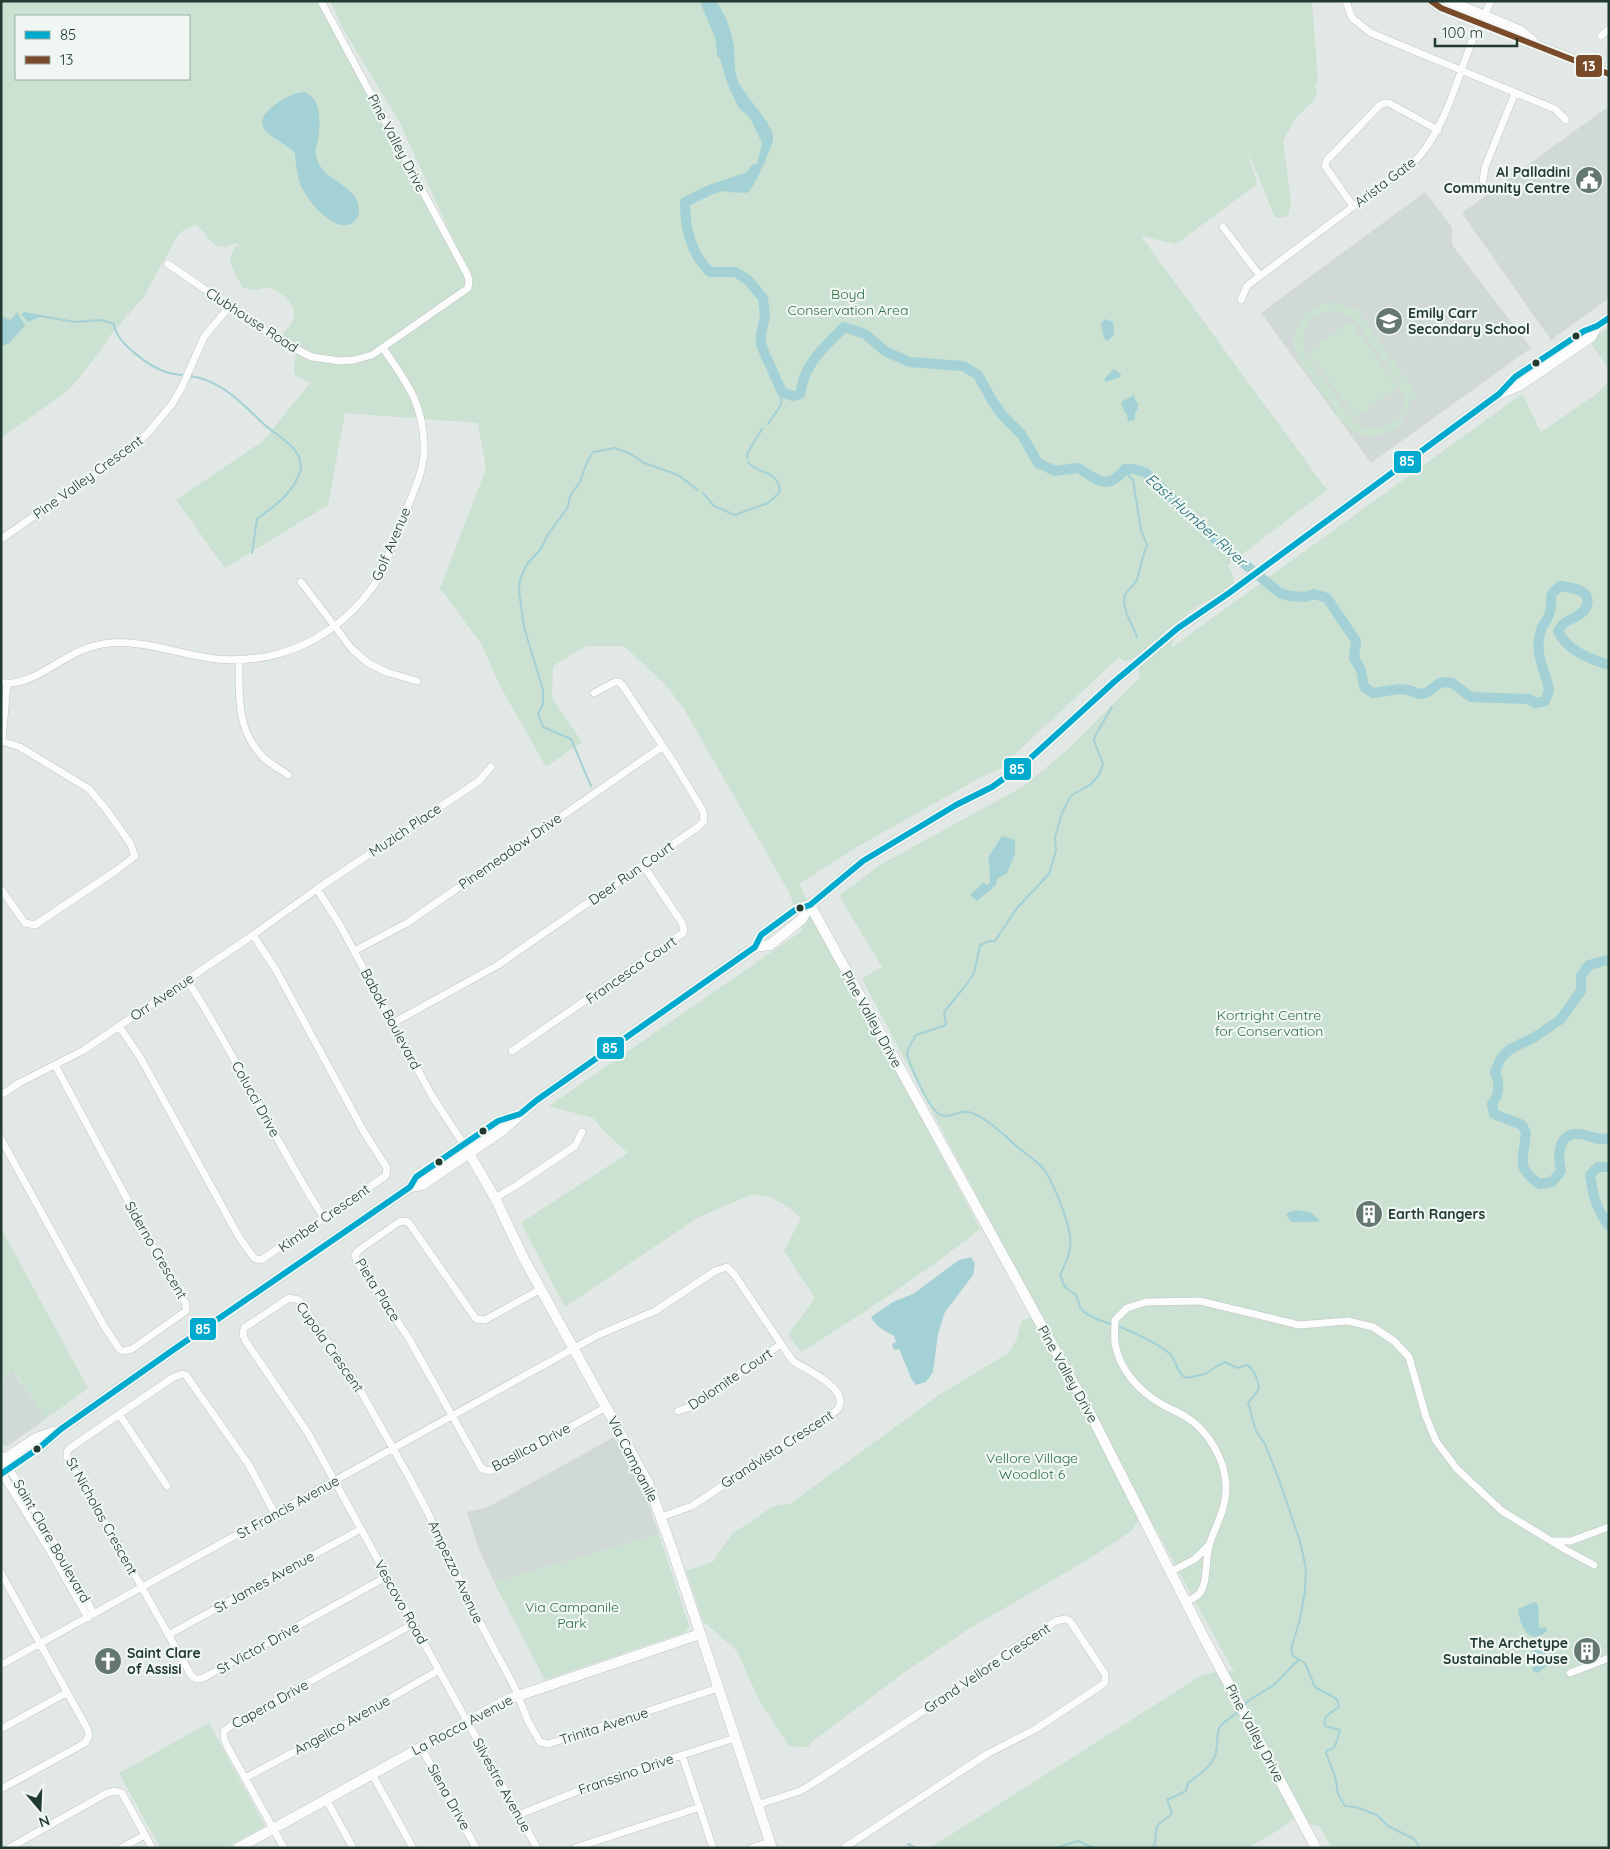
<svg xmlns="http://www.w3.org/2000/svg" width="1610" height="1849" font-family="Quicksand,sans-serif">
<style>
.built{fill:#d0d9d5}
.green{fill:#cbe1d1;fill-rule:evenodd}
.water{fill:#a4d1d5}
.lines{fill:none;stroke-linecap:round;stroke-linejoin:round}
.stream{stroke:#a4d1d5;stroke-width:2}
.river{stroke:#a4d1d5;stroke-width:10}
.street-casing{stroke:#bfc5c2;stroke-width:8}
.secondary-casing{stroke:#bec6c2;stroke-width:11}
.street{stroke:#fbfcfb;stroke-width:7}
.secondary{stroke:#fbfcfb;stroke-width:10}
.bus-1-casing{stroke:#f0f7f3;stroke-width:10}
.bus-2-casing{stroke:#f0f7f3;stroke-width:10}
.bus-1{stroke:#00a9ce;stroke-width:6}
.bus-2{stroke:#7a4b2a;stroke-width:6}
.bus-dot{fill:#213a32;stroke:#f0f7f3;stroke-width:2}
.labels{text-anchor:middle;stroke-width:4.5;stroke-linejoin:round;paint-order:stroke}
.street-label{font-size:14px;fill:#213a32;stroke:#f0f7f3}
.poi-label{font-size:14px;font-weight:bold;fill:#213a32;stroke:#f0f7f3;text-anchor:start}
.park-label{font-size:14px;fill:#2d6f43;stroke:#f0f7f3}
.water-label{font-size:15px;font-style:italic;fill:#1d6a74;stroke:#f0f7f3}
.line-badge{stroke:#f0f7f3;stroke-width:2}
.badge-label{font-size:14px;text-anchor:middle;font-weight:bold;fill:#fff}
</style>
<rect width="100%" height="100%" fill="#e2e8e5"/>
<path class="built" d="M1609 106V298L1551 340 1462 213Z
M1425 192 1452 227V245L1531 348 1371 463 1261 313Z
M13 1371 46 1419 6 1447 1 1443V1380Z
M614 1437 642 1487 659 1534 494 1582 478 1547 467 1512 488 1507Z"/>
<path class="green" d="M1 1H320L452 237 398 119 343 29 330 1H1312L1318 81 1315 84 1317 93 1315 99 1296 118 1283 140 1291 203 1288 216 1278 218 1275 217 1248 152 1257 184 1176 244 1141 236 1327 490 1228 565 1234 579 1231 591C1191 607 1187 606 1171 648L1522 394 1541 432 1595 395 1609 381V1848H1332L1320 1827 1292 1819 1277 1831 1247 1848H930L1202 1675 1224 1670 1234 1672 1143 1506 1140 1519 1130 1532 1084 1562 970 1628 903 1673 813 1741 808 1747 789 1746 759 1700 737 1651 703 1621 686 1571 714 1561 718 1553 734 1532 751 1522 773 1506 790 1504 939 1395 1007 1354 1016 1341 1022 1320 1040 1315 862 979 882 967 839 896 880 865 1024 786 1067 750 1140 677 1139 669 1133 659 1125 661 1119 657 1014 755 1002 768 983 776 857 847 799 884 980 1229C923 1274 863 1314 801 1352L788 1335 815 1298 784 1251 801 1218 787 1206 770 1197 753 1194 697 1218 565 1307 521 1223 628 1153 602 1129 593 1118 549 1106 802 931 790 894 684 709 665 684 624 646H586L553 666 552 698 582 742 546 767 499 684 482 645 440 588 486 469 478 423 345 413 328 505 225 568 176 500 263 441 310 383 295 375 294 369 296 352 280 337C284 332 293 324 294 317 297 304 279 292 270 287L256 290 243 288C234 270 222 259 239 243 233 243 228 247 223 247 210 247 206 230 195 225L185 229 178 235 143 298 112 333 102 349 70 389 1 438ZM16 16H189V79H16Z
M1336 302 1353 309 1355 307 1417 394C1403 405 1410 425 1385 433 1374 437 1362 436 1352 430 1340 423 1332 406 1324 395 1315 382 1302 368 1296 353 1289 336 1298 316 1314 307 1320 304 1329 303 1336 302ZM1329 311C1340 311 1347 314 1355 320 1364 332 1372 344 1380 356 1394 376 1420 407 1386 425 1374 431 1363 427 1353 420L1306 355C1299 334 1307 317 1329 311Z
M1350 321 1398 387 1356 418 1307 352Z
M1609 327V369L1592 345V339Z
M2 1230 88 1388 46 1419 14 1371 1 1380Z
M659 1534 689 1626 686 1632 545 1680 494 1582Z
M209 1723 265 1826 226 1848H160L119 1773Z"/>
<path class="water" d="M700 1H716C725 13 732 32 734 47 735 59 734 70 738 81 745 98 775 124 773 140 770 152 756 182 749 192 736 195 724 189 710 190L719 182 726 180 739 181 746 178 757 164 762 143 750 118 738 107 726 80 720 58 721 34 714 19Z
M304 92C323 99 320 124 318 140 317 144 315 150 316 155 321 185 361 181 359 214 345 245 309 204 302 188 297 177 296 164 295 153 283 139 245 131 271 108 280 100 292 93 304 92Z
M17 312 25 326 8 344 1 346V316L11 320Z
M25 312 40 315V317L28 322 21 314Z
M1105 319 1113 322 1114 335 1107 341 1104 338 1101 324Z
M1114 369 1121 374 1120 377 1106 382 1104 379Z
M1134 395 1135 401 1138 403V410L1135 412V419L1128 422 1127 414 1124 411 1121 402Z
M1002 836 1015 840V854L1007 873 997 879 996 885 977 901 970 895 984 882 987 885 990 882C989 874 991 867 988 858Z
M1296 1210 1310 1212 1319 1220 1317 1222H1291L1286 1215 1289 1212Z
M971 1257 975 1264 973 1275 945 1312 938 1334 933 1372 926 1382 916 1385 912 1380 899 1349 894 1350 892 1344 896 1342 894 1336C885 1331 875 1326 871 1317L893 1302 913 1294 959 1260Z
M1534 1602 1538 1604 1539 1628 1546 1627 1547 1631C1529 1647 1520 1626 1518 1609Z
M1534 1650 1547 1651 1546 1666 1538 1673 1533 1671 1532 1664 1529 1660 1530 1654Z"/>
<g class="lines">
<path class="stream" d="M40 316 75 322 101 320 114 324C115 342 150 367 166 372 171 374 177 374 182 375
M191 376C223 381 243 405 266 426 280 438 301 447 301 468 301 472 298 476 297 479 288 497 273 507 257 519L252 553
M768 424 781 405 782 392
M747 458 748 452 762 429
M1124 471 1133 480 1141 530 1147 545C1142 556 1141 568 1137 579 1135 585 1128 589 1125 595 1121 607 1133 626 1137 637
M703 493 714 506 735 515 768 503 780 492C778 468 758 476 748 462
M591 786 571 739 543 727 538 714 543 704V690L524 627 519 591 520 579 527 564 540 550 549 533 568 507 570 496 580 482 587 462 593 452 615 448 631 454 642 462 678 475 698 490
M1111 1324 1099 1320 1085 1313 1080 1307 1076 1295 1065 1287 1060 1275C1066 1263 1072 1250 1070 1236 1068 1220 1052 1177 1041 1166 1033 1158 1023 1152 1015 1145 1005 1135 982 1114 968 1112 960 1110 947 1120 939 1114 927 1106 912 1068 907 1055L908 1049 916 1035 946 1025 944 1012 966 985 974 973 980 945 989 941H995L1017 908 1049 874 1056 851 1055 837 1062 813 1069 799 1072 795 1090 785 1099 775 1103 764 1094 741 1095 736 1112 707
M1118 1326C1131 1331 1162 1345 1171 1355 1177 1363 1177 1373 1186 1378L1205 1374 1217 1366 1225 1362 1237 1368 1247 1365C1252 1367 1261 1383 1258 1390 1256 1394 1251 1399 1248 1403L1256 1431 1265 1444 1278 1477 1300 1541 1306 1569 1305 1591 1300 1619 1291 1649 1293 1656 1305 1663 1315 1687 1337 1699 1339 1707C1332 1712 1322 1716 1325 1726L1340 1730C1337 1738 1337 1750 1327 1750L1326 1753 1335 1776 1338 1794 1345 1806 1356 1807 1377 1815 1388 1826 1414 1839 1420 1848
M1245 1705 1248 1701 1274 1685 1298 1660
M908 1844 916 1848
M1055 1848 1078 1841 1094 1848
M1152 1848 1155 1844C1156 1838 1154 1828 1159 1824 1164 1819 1168 1819 1172 1813L1167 1800 1186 1791 1188 1783C1197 1776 1209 1769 1214 1758 1220 1747 1214 1732 1222 1724 1227 1720 1233 1716 1238 1712"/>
<path class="river" d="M705 1 720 36 722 54
M755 169 751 176 710 190 685 202C685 228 691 254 710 272H735L748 280 763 298 765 316 761 335V345L782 392 793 396 800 394C805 362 823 349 844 327L865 334 885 351 909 362 963 366 978 375 993 402 1003 416 1022 435 1038 463 1055 471 1078 468C1099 480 1106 492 1125 469H1134L1146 473 1218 542 1280 593 1290 596 1305 597 1314 594 1327 598 1356 641 1354 658 1361 670 1364 687 1373 693 1399 689 1408 690 1419 694 1426 693 1440 683 1446 682 1452 683 1471 697 1529 699 1535 703 1545 701 1549 691C1546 669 1533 655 1541 630 1543 624 1548 619 1550 612 1554 599 1545 596 1561 586 1567 587 1576 588 1581 591 1591 597 1589 608 1580 614 1570 622 1566 618 1558 631 1566 650 1590 659 1609 665
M1609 961 1607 960 1589 965 1581 976V991L1561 1019 1535 1037 1510 1049 1501 1058 1495 1072C1500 1084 1500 1093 1492 1104L1494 1114 1522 1125 1526 1133C1524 1159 1514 1167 1540 1184L1552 1182 1561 1171C1558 1159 1557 1137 1574 1134 1587 1132 1594 1142 1609 1138
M1609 1167H1598L1590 1175C1593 1196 1596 1208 1609 1226"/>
<g class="street-casing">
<path id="street" d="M1346 1 1352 18 1371 33 1555 109 1566 120
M1601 36 1609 29
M1483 180 1485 167 1515 93
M1353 206 1325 166 1327 160 1380 105 1385 103H1389L1438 130
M1223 227 1260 276
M168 264 280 341 312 357 340 361 354 360 372 355 468 288 469 280 467 274 321 1
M1241 300 1247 286 1260 276 1417 159C1447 125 1457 78 1474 36 1479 24 1486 13 1491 1
M1 539 122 455 148 433 172 404 181 389 204 337 229 307
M301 582 352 649 368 663 386 672 417 681
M239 660C239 694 236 730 263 757 270 764 280 769 288 775
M1 682C26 689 58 660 80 651 89 647 100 644 109 643 146 640 181 655 217 659 235 661 253 659 270 656 312 647 350 620 374 585 388 564 394 538 404 515 413 493 426 468 424 443 422 401 406 382 383 348
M1 741 20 747 89 789 105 808 130 843 135 856 117 870 35 925 25 923 1 889
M2 741 7 684
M317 889 340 925 432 1096 466 1148
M354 951 407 923 663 746
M187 980C237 1056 274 1141 324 1218
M393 1023 498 965 698 827 704 821 703 811 674 763 623 686 619 682H615L594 693
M119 1026 140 1057 239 1237 254 1258 261 1260 384 1177 386 1175 387 1168 364 1132 276 970 253 935
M512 1051 683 933 684 930 682 923 643 865
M1 1095 19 1083 84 1050 253 935 317 889 479 781 491 767
M1 1139 104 1326 120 1350 123 1351 132 1349 186 1311V1304L161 1262 55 1065
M495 1198 517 1185 575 1146 582 1132
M541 1289 485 1320 476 1319 409 1223 406 1221 399 1222 359 1250 355 1255 357 1262 408 1337 482 1469 490 1471 495 1469 606 1407
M678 1411 693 1406 781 1344
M119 1414 167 1486
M1 1455 58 1549 94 1614
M1 1472 51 1553 88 1618
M275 1514 249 1465 190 1381 186 1375 182 1374 172 1378 70 1448 67 1452V1457L85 1486 191 1675C196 1680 198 1680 205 1677L386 1577
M1552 1541H1571L1609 1527
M1170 1572 1195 1559 1209 1545
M1 1573 88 1730 89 1736 85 1743 1 1789
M1186 1602C1190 1600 1196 1597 1199 1594 1208 1584 1205 1560 1209 1546 1215 1526 1226 1510 1226 1488 1226 1461 1209 1431 1186 1417 1179 1412 1170 1409 1163 1405 1140 1392 1119 1370 1115 1343 1114 1336 1115 1328 1115 1320L1127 1308 1146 1302 1200 1301 1299 1325 1348 1321 1373 1327 1394 1341 1409 1357 1426 1417 1436 1441 1457 1469 1502 1511 1566 1550 1594 1565
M168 1635 361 1529
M1 1665 598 1335 655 1311 715 1271 727 1267 734 1274 790 1357 794 1362C806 1369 848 1388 839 1407 836 1413 826 1418 820 1421L692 1506 661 1517
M1570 1673 1609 1658
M1 1729 66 1693
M421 1747 476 1848
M682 1755 713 1848
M372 1774 413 1848
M245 1778 337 1729 439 1670
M326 1799 353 1848
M757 1805 800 1791 815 1782 946 1696 987 1666 1056 1621 1065 1619 1070 1621 1105 1674V1682L1102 1685 1034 1730 987 1754 844 1848
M518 1815 608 1779 735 1738
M9 1848 107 1793 115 1791 122 1793 152 1848
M121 1848 145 1835
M284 1848 226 1744 224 1738V1731L232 1725 413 1624
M537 1848 308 1433 245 1340 243 1335 244 1328 289 1298 299 1300 359 1388 409 1477 427 1511 476 1615 515 1688 528 1721 540 1742 548 1744 718 1688
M575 1848 700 1807
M752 1848 770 1842"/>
</g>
<g class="secondary-casing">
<path id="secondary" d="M1431 1 1441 8C1497 31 1553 51 1609 74
M1449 1 1519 30 1533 41
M1502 393 1519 386 1591 337 1597 326
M810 905 1092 1417 1202 1634 1316 1848
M755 947 761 935 795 910 810 905 863 861 956 805 992 787 1023 765 1114 682 1178 628 1229 593 1499 394 1515 377 1584 331 1597 326 1609 318
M466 1148 495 1198 524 1259 648 1483 670 1543 772 1848
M410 1187 422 1185 503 1130 537 1100 755 947 770 945 802 919 810 905
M1 1462 34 1439 53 1432
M1 1474 39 1448 61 1429 173 1350 410 1187 416 1177 498 1121 520 1114
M238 1848 509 1699 700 1634"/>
</g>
<use href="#street" class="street"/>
<use href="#secondary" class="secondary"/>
<g class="bus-1-casing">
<path id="bus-1" d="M1 1474 39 1448 61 1429 173 1350 410 1187 416 1177 498 1121 520 1114 537 1100 755 947 761 935 795 910 810 905 863 861 956 805 992 787 1023 765 1114 682 1178 628 1229 593 1499 394 1515 377 1584 331 1597 326 1609 318"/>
</g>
<g class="bus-2-casing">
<path id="bus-2" d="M1431 1 1441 8 1609 74"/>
</g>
<use href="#bus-1" class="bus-1"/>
<use href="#bus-2" class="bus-2"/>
</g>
<defs>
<g id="civic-disc" transform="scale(1.4375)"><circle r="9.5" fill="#657771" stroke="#f0f7f3"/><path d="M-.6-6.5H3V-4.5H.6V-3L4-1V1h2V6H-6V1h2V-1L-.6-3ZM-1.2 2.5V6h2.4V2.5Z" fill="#fff"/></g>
<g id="school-disc" transform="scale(1.4375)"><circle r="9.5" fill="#657771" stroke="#f0f7f3"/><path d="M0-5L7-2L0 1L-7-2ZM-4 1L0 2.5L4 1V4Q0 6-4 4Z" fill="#fff"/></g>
<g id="building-disc" transform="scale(1.4375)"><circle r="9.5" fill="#657771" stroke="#f0f7f3"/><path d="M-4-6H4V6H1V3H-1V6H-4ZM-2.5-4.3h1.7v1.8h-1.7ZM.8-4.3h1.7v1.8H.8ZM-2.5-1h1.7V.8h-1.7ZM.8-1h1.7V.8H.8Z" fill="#fff"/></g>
<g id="church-disc" transform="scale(1.4375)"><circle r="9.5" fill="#657771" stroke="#f0f7f3"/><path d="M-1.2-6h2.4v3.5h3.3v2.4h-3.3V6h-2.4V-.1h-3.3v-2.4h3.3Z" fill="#fff"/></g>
</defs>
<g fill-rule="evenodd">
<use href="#civic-disc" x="1589" y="180"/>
<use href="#school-disc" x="1389" y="321"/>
<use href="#building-disc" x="1369" y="1214"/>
<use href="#building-disc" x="1587" y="1651"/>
<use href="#church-disc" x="108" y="1661"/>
</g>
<g class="bus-dot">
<circle cx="1576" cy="336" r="4.5"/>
<circle cx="1536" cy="363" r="4.5"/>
<circle cx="800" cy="908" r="4.5"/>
<circle cx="483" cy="1131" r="4.5"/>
<circle cx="439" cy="1162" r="4.5"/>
<circle cx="37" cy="1449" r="4.5"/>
</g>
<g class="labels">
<g class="street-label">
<text transform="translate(397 143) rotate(62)" y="5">Pine Valley Drive</text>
<text transform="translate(1385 182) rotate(-37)" y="5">Arista Gate</text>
<text transform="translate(252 320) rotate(33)" y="5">Clubhouse Road</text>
<text transform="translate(88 477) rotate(-36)" y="5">Pine Valley Crescent</text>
<text transform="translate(391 544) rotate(-67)" y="5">Golf Avenue</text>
<text transform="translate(405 830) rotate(-34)" y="5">Muzich Place</text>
<text transform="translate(510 851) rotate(-35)" y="5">Pinemeadow Drive</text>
<text transform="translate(631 873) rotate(-35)" y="5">Deer Run Court</text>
<text transform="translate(631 970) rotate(-35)" y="5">Francesca Court</text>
<text transform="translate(162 997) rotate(-34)" y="5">Orr Avenue</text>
<text transform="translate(391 1019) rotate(62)" y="5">Babak Boulevard</text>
<text transform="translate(872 1019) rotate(61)" y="5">Pine Valley Drive</text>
<text transform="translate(256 1099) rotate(61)" y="5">Colucci Drive</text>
<text transform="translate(324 1218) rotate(-35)" y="5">Kimber Crescent</text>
<text transform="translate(156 1250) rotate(60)" y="5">Siderno Crescent</text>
<text transform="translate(378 1290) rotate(58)" y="5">Pieta Place</text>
<text transform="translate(330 1347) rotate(55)" y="5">Cupola Crescent</text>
<text transform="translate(1068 1374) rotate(61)" y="5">Pine Valley Drive</text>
<text transform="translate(730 1379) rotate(-34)" y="5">Dolomite Court</text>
<text transform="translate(531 1447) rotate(-28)" y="5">Basilica Drive</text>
<text transform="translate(777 1449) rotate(-33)" y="5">Grandvista Crescent</text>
<text transform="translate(633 1459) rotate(63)" y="5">Via Campanile</text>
<text transform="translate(288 1507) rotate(-29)" y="5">St Francis Avenue</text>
<text transform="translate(102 1516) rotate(61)" y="5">St Nicholas Crescent</text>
<text transform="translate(52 1541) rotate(60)" y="5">Saint Clare Boulevard</text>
<text transform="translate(456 1572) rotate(65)" y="5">Ampezzo Avenue</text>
<text transform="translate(264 1582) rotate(-29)" y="5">St James Avenue</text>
<text transform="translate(401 1602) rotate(61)" y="5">Vescovo Road</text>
<text transform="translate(258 1648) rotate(-29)" y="5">St Victor Drive</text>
<text transform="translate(987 1668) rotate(-34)" y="5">Grand Vellore Crescent</text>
<text transform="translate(270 1704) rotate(-29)" y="5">Capera Drive</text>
<text transform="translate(342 1725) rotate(-29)" y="5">Angelico Avenue</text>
<text transform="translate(462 1725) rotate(-28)" y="5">La Rocca Avenue</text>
<text transform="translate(604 1726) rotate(-18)" y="5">Trinita Avenue</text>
<text transform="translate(1255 1733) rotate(62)" y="5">Pine Valley Drive</text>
<text transform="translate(626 1774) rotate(-19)" y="5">Franssino Drive</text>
<text transform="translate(502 1785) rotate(61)" y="5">Silvestre Avenue</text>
<text transform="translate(449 1797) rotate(61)" y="5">Siena Drive</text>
</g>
<g class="poi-label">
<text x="1570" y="177" text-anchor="end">Al Palladini<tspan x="1570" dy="16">Community Centre</tspan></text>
<text x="1408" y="318">Emily Carr<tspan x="1408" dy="16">Secondary School</tspan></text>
<text x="1388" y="1219">Earth Rangers</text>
<text x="1568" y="1648" text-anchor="end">The Archetype<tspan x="1568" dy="16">Sustainable House</tspan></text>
<text x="127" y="1658">Saint Clare<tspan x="127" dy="16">of Assisi</tspan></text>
</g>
<g class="park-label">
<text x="848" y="299">Boyd<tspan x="848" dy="16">Conservation Area</tspan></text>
<text x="1269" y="1020">Kortright Centre<tspan x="1269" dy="16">for Conservation</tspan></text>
<text x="1032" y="1463">Vellore Village<tspan x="1032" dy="16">Woodlot 6</tspan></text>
<text x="572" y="1612">Via Campanile<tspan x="572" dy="16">Park</tspan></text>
</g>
<g class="water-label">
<text transform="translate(1196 520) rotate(42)" y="5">East Humber River</text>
</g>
</g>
<g class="line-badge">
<rect x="1575" y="54" width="28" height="24" rx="5" fill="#7a4b2a"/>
<rect x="1393" y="450" width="29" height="24" rx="5" fill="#00a9ce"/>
<rect x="1003" y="757" width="29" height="24" rx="5" fill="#00a9ce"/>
<rect x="596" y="1036" width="29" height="24" rx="5" fill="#00a9ce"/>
<rect x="189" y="1317" width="28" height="24" rx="5" fill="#00a9ce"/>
</g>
<g class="badge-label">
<text x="1589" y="71">13</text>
<text x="1407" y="466">85</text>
<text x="1017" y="774">85</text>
<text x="610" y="1053">85</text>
<text x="203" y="1334">85</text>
</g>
<rect width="1610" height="1849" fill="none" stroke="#213a32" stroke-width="5"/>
<rect x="15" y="15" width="175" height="65" fill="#f0f7f3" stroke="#9daba6"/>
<rect x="25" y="31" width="25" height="8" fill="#00a9ce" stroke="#9daba6"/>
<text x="60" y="40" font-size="15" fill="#213a32">85</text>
<rect x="25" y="56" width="25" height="8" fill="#7a4b2a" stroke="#9daba6"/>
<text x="60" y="65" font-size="15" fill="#213a32">13</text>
<g transform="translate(40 1809) rotate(161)" stroke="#f0f7f3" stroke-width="4" paint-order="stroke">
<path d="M0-4L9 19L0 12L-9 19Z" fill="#213a32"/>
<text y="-8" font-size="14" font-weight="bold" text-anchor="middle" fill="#213a32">N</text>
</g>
<path d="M1435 38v8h82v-8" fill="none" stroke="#213a32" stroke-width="2.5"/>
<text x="1442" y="38" font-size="15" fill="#213a32" stroke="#f0f7f3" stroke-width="4" paint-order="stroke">100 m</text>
</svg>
